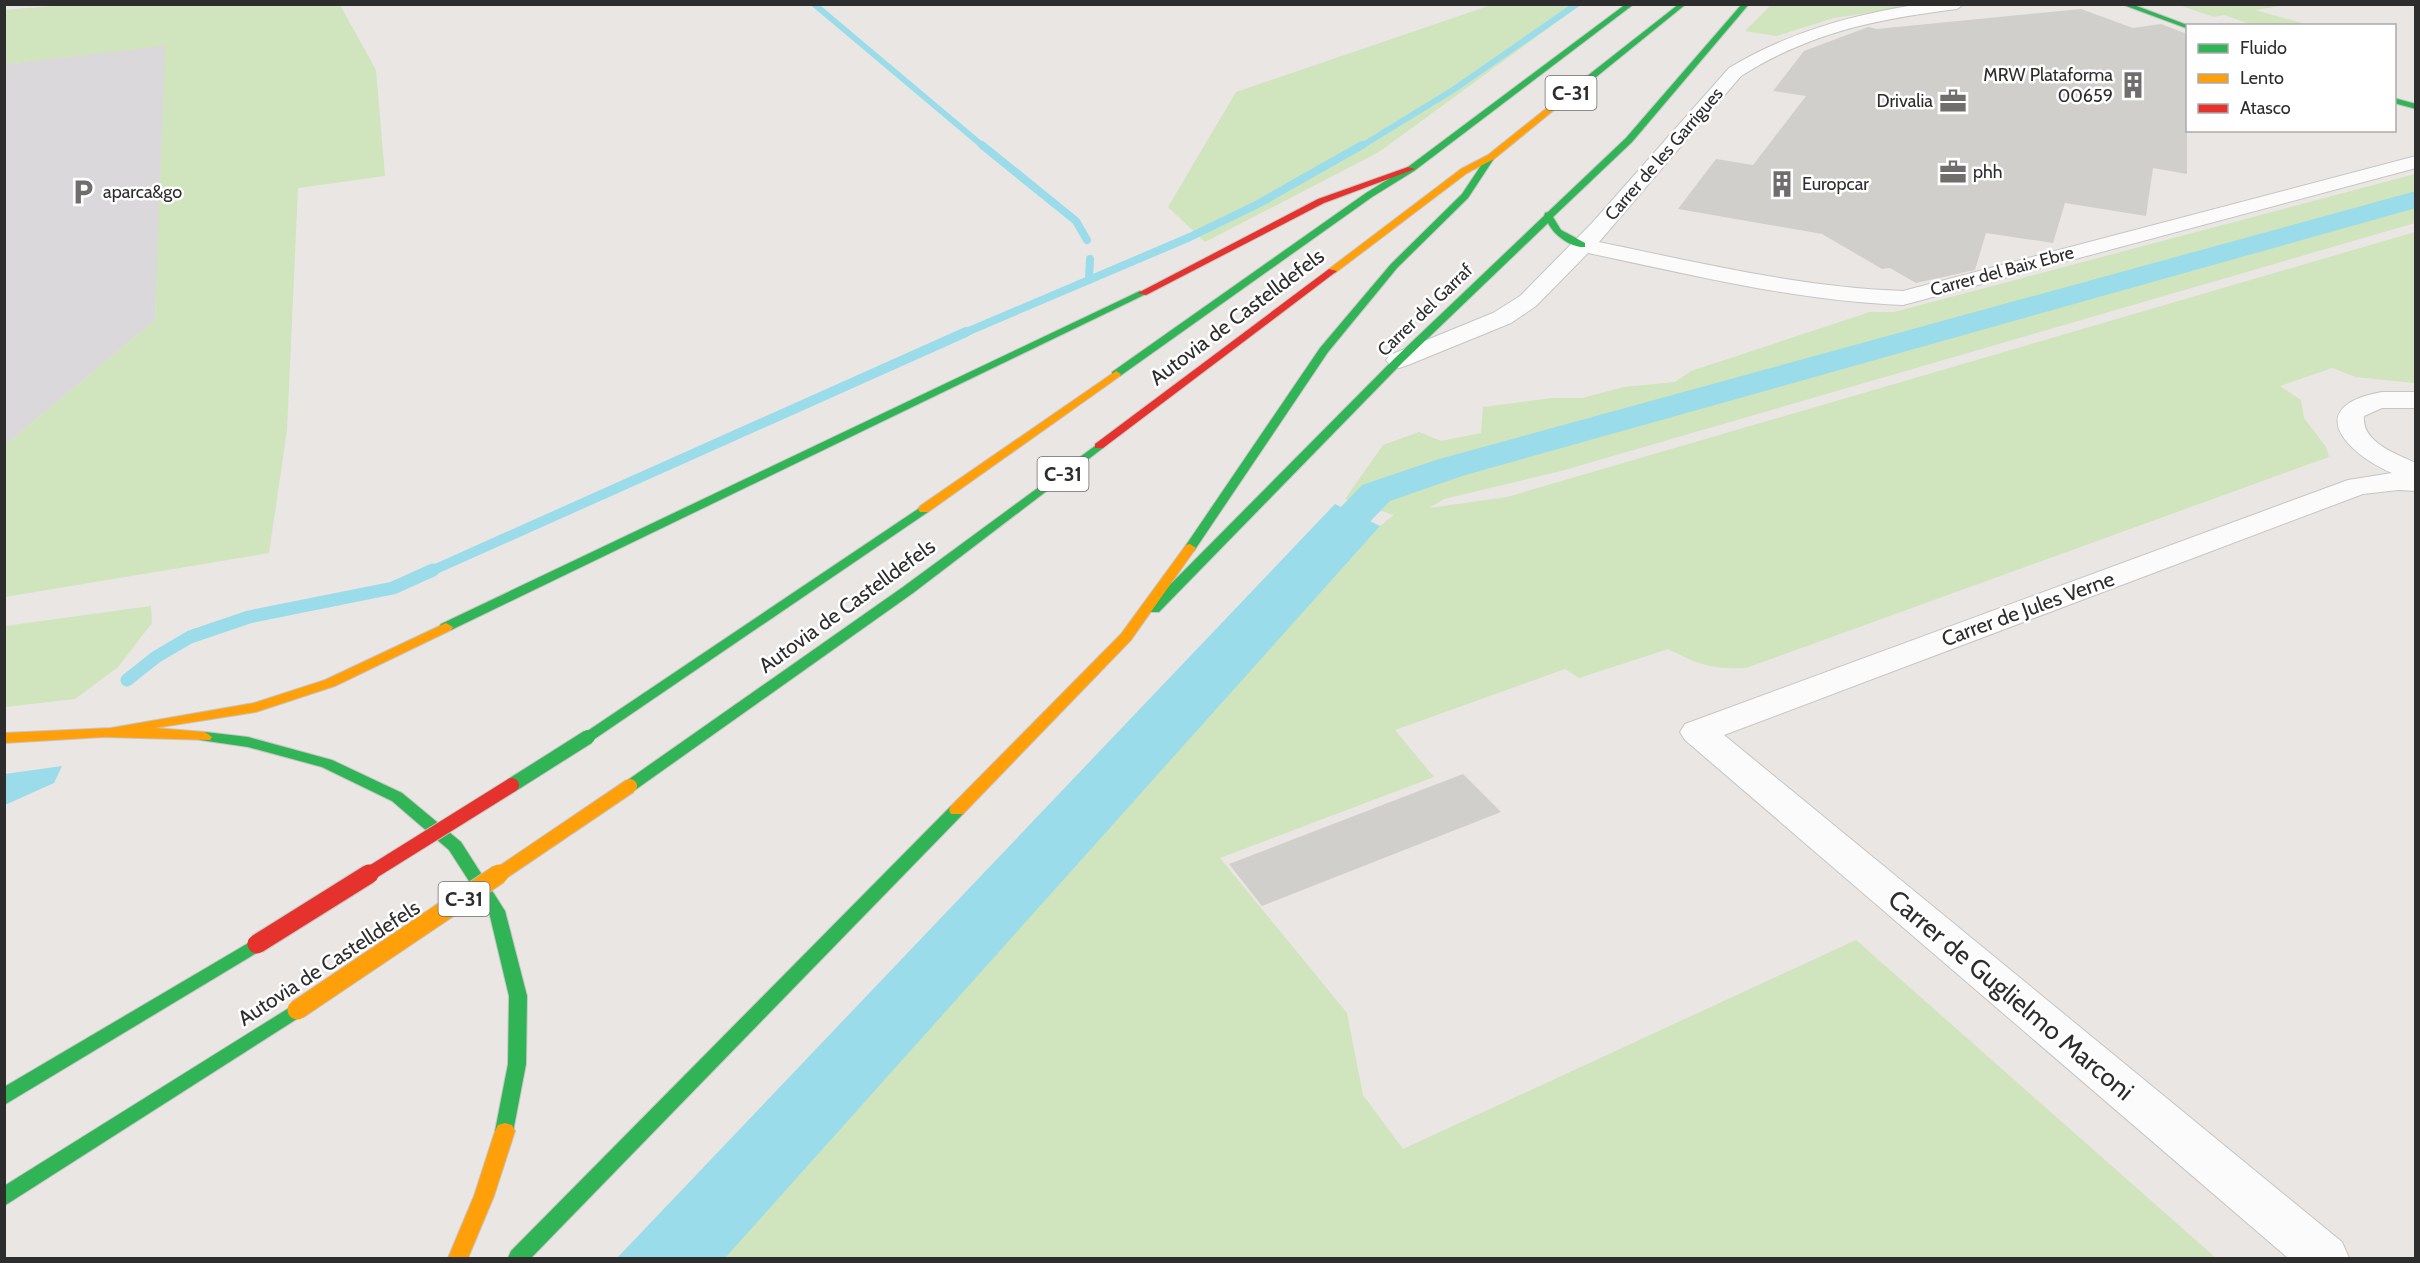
<svg xmlns="http://www.w3.org/2000/svg" width="2420" height="1263" viewBox="0 0 2420 1263" font-family="Cabin,sans-serif">
  <style>
    .industrial { fill: #dad8da }
    .green { fill: #d0e4bd }
    .water { fill: #9adce9 }
    .lines { fill: none; stroke-linecap: round; stroke-linejoin: round }
    .stream-far3 { stroke: #9adce9; stroke-width: 6 }
    .stream-far2 { stroke: #9adce9; stroke-width: 8 }
    .stream-far1 { stroke: #9adce9; stroke-width: 10 }
    .stream { stroke: #9adce9; stroke-width: 13 }
    .canal { fill: #9adce9; fill-rule: evenodd }
    .building { fill: #d1cfcc }
    .street-casing { stroke: #c6c5c5; stroke-width: 2 }
    .fast-casing { stroke: #c6c5c5; stroke-width: 2 }
    .slow-casing { stroke: #c6c5c5; stroke-width: 2 }
    .jam-casing { stroke: #c6c5c5; stroke-width: 2 }
    .street { fill: #fcfbfb; fill-rule: evenodd }
    .fast { fill: #30b455; fill-rule: evenodd }
    .slow { fill: #ff9f0a; fill-rule: evenodd }
    .jam { fill: #e5322d; fill-rule: evenodd }
    .fast-bridge-casing { stroke: #c6c4c3; stroke-width: 16; stroke-linecap: butt }
    .slow-bridge-far1-casing { stroke: #c6c4c3; stroke-width: 16; stroke-linecap: butt }
    .slow-bridge-casing { stroke: #c6c4c3; stroke-width: 21; stroke-linecap: butt }
    .jam-bridge-far1-casing { stroke: #c6c4c3; stroke-width: 16; stroke-linecap: butt }
    .jam-bridge-casing { stroke: #c6c4c3; stroke-width: 21; stroke-linecap: butt }
    .fast-bridge { stroke: #30b455; stroke-width: 14 }
    .slow-bridge-far1 { stroke: #ff9f0a; stroke-width: 14 }
    .slow-bridge { stroke: #ff9f0a; stroke-width: 19 }
    .jam-bridge-far1 { stroke: #e5322d; stroke-width: 14 }
    .jam-bridge { stroke: #e5322d; stroke-width: 19 }
    .labels { text-anchor: middle; stroke-width: 5; stroke-linejoin: round; paint-order: stroke }
    .far-poi-label { font-size: 18px; fill: #2d2d2d; stroke: #fff; text-anchor: start }
    .far-street-label { font-size: 18px; fill: #2d2d2d; stroke: #fff }
    .shield { fill: #fff; stroke: #6c6c6c; stroke-width: 1.5 }
    .shield-label { font-size: 20px; font-weight: bold; fill: #2d2d2d }
    .street-label { font-size: 21px; fill: #2d2d2d; stroke: #fff }
    .near-street-label { font-size: 26px; fill: #2d2d2d; stroke: #fff }
  </style>
  <rect width="100%" height="100%" fill="#eae6e3"/>
  <path class="industrial" d="M167,45L155,320L5,445L4,64Z"/>
  <g class="green">
    <path d="M75,4L340,5L376,70L385,176L298,188L287,430L269,553L5,597V445L155,320L165,46L5,64V10Z"/>
    <path d="M1494,4L1580,5L1379,152L1205,242L1168,207L1236,92Z"/>
    <path d="M1771,5H1918L1834,18L1776,36L1745,31Z"/>
    <path d="M2179,5H2287L2255,10L2309,25H2253L2224,15L2214,17Z"/>
    <path d="M2415,174V223L1561,471L1444,499L1429,508L1507,497L2415,232V383L2356,377L2332,368L2280,386L2301,400L2304,418L2326,447L2329,457L1746,668C1713,670 1697,664 1668,649L1579,678L1565,669L1395,730L1434,777L1220,858L1347,1013L1363,1095L1403,1149L1856,940L2216,1258H722L1380,526L1394,515L1345,499L1383,445L1419,432L1441,441L1481,433L1483,407L1552,398H1582L1624,387L1675,382L1691,371L1870,312H1894Z"/>
    <path d="M151,606L152,623L118,667L75,699L5,707V626Z"/>
  </g>
  <g class="water">
    <path d="M1335,504L1380,526L725,1258H617Z"/>
    <path d="M62,766L54,783L5,805V774Z"/>
  </g>
  <g class="lines">
    <g class="stream-far3">
      <path d="M814,4L984,147"/>
      <path d="M1360,147L1453,90L1577,4"/>
    </g>
    <g class="stream-far2">
      <path d="M982,145L1076,221L1087,240"/>
      <path d="M1089,280L1090,259"/>
      <path d="M962,334L1190,237L1258,204L1362,145"/>
    </g>
    <path class="stream-far1" d="M429,572L966,332"/>
    <path class="stream" d="M127,680L156,657L190,637L249,617L393,588L433,570"/>
    <path class="canal" d="M2416,191V208L1462,476L1390,501L1327,566L1313,569L1299,566L1293,557L1362,485L1436,460Z"/>
  </g>
  <g class="building">
    <path d="M2081,9L2133,28L2161,24L2187,34V174L2153,168L2146,216L2065,203L2053,243L1986,233L1975,270L1916,283L1890,268L1882,269L1822,234L1678,209L1716,159L1753,165L1806,96L1773,91L1804,51L1868,27L1877,29Z"/>
    <path d="M1463,774L1501,812L1262,906L1229,864Z"/>
  </g>
  <g class="lines">
    <defs>
      <g id="street">
        <path d="M1920,4H1964L1957,9C1877,19 1811,32 1741,76L1599,242C1700,263 1799,287 1903,291L2416,156V168L1903,305C1796,301 1693,275 1588,253L1536,306L1511,323L1408,365L1399,368L1390,365L1386,360L1390,355L1493,313L1520,296L1592,223L1729,68C1789,32 1851,15 1920,4Z"/>
        <path d="M2382,392H2416V408H2382L2364,416C2361,442 2396,454 2416,463V491L2398,490L2363,494L1724,735L2342,1242L2349,1258H2288L1685,740L1680,732L1685,724L2348,480L2392,473C2344,452 2303,406 2382,392Z"/>
      </g>
      <g id="fast">
        <path d="M1626,4H1634L1414,171L1372,197L1120,376H1112V372L1366,193L1408,167Z"/>
        <path d="M1679,4H1686L1564,103H1558V99Z"/>
        <path d="M1742,4H1749L1632,142L1553,217L1561,230L1585,243V247C1571,248 1554,235 1548,223L1403,362L1159,612H1149L1147,609L1149,606L1395,358L1544,216L1545,213L1548,212L1626,138Z"/>
        <path d="M2121,4H2131L2190,26L2186,28Z"/>
        <path d="M2394,98L2416,104V109L2394,103Z"/>
        <path d="M1488,155L1495,157L1468,198L1397,268L1328,352L1194,551H1186L1184,548L1320,348L1391,264L1462,194Z"/>
        <path d="M1140,291L1148,293L451,630H441L439,627L441,624Z"/>
        <path d="M1099,443L1105,446L1103,448L913,593L635,790H625L622,786L625,782L903,587Z"/>
        <path d="M924,505L930,509L928,512L593,740H583L581,737L583,734Z"/>
        <path d="M205,732L248,737L332,760L402,793L461,842L505,911L527,996L526,1064L512,1137L505,1139L498,1137L495,1131L508,1064L509,996L489,912L449,850L392,801L322,767L248,747L200,740L198,737Z"/>
        <path d="M957,805L963,806L965,810L963,814L531,1258H508L511,1251L951,806Z"/>
        <path d="M257,938L263,939L266,944L263,949L4,1105V1087Z"/>
        <path d="M297,1003L303,1005L306,1010L303,1015L4,1206V1186Z"/>
      </g>
      <g id="slow">
        <path d="M1558,99L1565,101L1494,159L1467,173L1335,273H1329V269L1461,169L1488,155Z"/>
        <path d="M1116,371L1121,374L1120,376L928,512H920L918,509L920,506Z"/>
        <path d="M1190,544L1196,548L1131,640L963,814H951L949,810L951,806L1121,634L1186,545Z"/>
        <path d="M446,623L453,627L451,630L335,686L256,712L155,728L205,732L212,737L210,740L104,737L4,743V733L111,728L254,703L325,680Z"/>
        <path d="M505,1123L512,1125L515,1131L494,1196L468,1258H448L474,1196L495,1131L498,1125Z"/>
      </g>
      <g id="jam">
        <path d="M1408,167L1415,169L1324,203L1146,295L1138,293L1318,199Z"/>
        <path d="M1329,269L1337,271L1103,448H1095V444Z"/>
      </g>
    </defs>
    <use href="#street" class="street-casing"/>
    <use href="#fast" class="fast-casing"/>
    <use href="#slow" class="slow-casing"/>
    <use href="#jam" class="jam-casing"/>
    <use href="#street" class="street"/>
    <use href="#fast" class="fast"/>
    <use href="#slow" class="slow"/>
    <use href="#jam" class="jam"/>
    <defs>
      <path id="fast-bridge" d="M512,785L588,737"/>
      <path id="slow-bridge-far1" d="M497,876L630,786"/>
      <path id="slow-bridge" d="M297,1010L499,874"/>
      <path id="jam-bridge-far1" d="M366,876L512,785"/>
      <path id="jam-bridge" d="M257,944L369,874"/>
    </defs>
    <use href="#fast-bridge" class="fast-bridge-casing"/>
    <use href="#slow-bridge-far1" class="slow-bridge-far1-casing"/>
    <use href="#slow-bridge" class="slow-bridge-casing"/>
    <use href="#jam-bridge-far1" class="jam-bridge-far1-casing"/>
    <use href="#jam-bridge" class="jam-bridge-casing"/>
    <use href="#fast-bridge" class="fast-bridge"/>
    <use href="#slow-bridge-far1" class="slow-bridge-far1"/>
    <use href="#slow-bridge" class="slow-bridge"/>
    <use href="#jam-bridge-far1" class="jam-bridge-far1"/>
    <use href="#jam-bridge" class="jam-bridge"/>
  </g>
  <defs>
    <symbol id="building-bare" viewBox="-9 -9 18 18"><path d="M-4-6H4V6H1V3H-1V6H-4ZM-2.5-4.3h1.7v1.8h-1.7ZM.8-4.3h1.7v1.8H.8ZM-2.5-1h1.7V.8h-1.7ZM.8-1h1.7V.8H.8Z" fill="#6f6e6d" stroke="#fff" stroke-width="2.5" paint-order="stroke"/></symbol>
    <symbol id="office-bare" viewBox="-9 -9 18 18"><path d="M-6-3h4V-5.5h4V-3h4V5H-6ZM-1-4.5V-3h2v-1.5ZM-6 0V1H6V0Z" fill="#6f6e6d" stroke="#fff" stroke-width="2.5" paint-order="stroke"/></symbol>
    <symbol id="parking-bare" viewBox="-9 -9 18 18"><path d="M-3.5-5.5H1a3.5 3.5 0 0 1 0 7H-1V5.5H-3.5ZM-1-3.4V-.6H.8a1.4 1.4 0 0 0 0-2.8Z" fill="#6f6e6d" stroke="#fff" stroke-width="2.5" paint-order="stroke"/></symbol>
  </defs>
  <g fill-rule="evenodd">
    <use href="#building-bare" x="2114" y="66" width="38" height="38"/>
    <use href="#office-bare" x="1934" y="82" width="38" height="38"/>
    <use href="#office-bare" x="1934" y="153" width="38" height="38"/>
    <use href="#building-bare" x="1763" y="165" width="38" height="38"/>
    <use href="#parking-bare" x="64" y="173" width="38" height="38"/>
  </g>
  <g class="labels">
    <g class="far-poi-label">
      <text x="2113" y="81" text-anchor="end">MRW Plataforma<tspan x="2113" dy="21">00659</tspan></text>
      <text x="1933" y="107" text-anchor="end">Drivalia</text>
      <text x="1973" y="178">phh</text>
      <text x="1802" y="190">Europcar</text>
      <text x="103" y="198">aparca&amp;go</text>
    </g>
    <g class="far-street-label">
      <text transform="translate(1664 154) rotate(-49)" y="6">Carrer de les Garrigues</text>
      <text transform="translate(2002 271) rotate(-15)" y="6">Carrer del Baix Ebre</text>
      <text transform="translate(1425 310) rotate(-44)" y="6">Carrer del Garraf</text>
    </g>
    <g class="shield">
      <rect x="1545.5" y="76" width="51" height="34" rx="4.5"/>
      <rect x="1037.5" y="457" width="51" height="34" rx="4.5"/>
      <rect x="438.5" y="882" width="51" height="34" rx="4.5"/>
    </g>
    <g class="shield-label">
      <text x="1571" y="100">C-31</text>
      <text x="1063" y="481">C-31</text>
      <text x="464" y="906">C-31</text>
    </g>
    <g class="street-label">
      <text transform="translate(1237 317) rotate(-37)" y="7">Autovia de Castelldefels</text>
      <text transform="translate(847 606) rotate(-36)" y="7">Autovia de Castelldefels</text>
      <text transform="translate(2028 609) rotate(-20)" y="7">Carrer de Jules Verne</text>
      <text transform="translate(329 963) rotate(-33)" y="7">Autovia de Castelldefels</text>
    </g>
    <g class="near-street-label">
      <text transform="translate(2011 995) rotate(40)" y="9">Carrer de Guglielmo Marconi</text>
    </g>
  </g>
  <rect width="2420" height="1263" fill="none" stroke="#2d2d2d" stroke-width="12"/>
  <rect x="2186" y="24" width="210" height="108" fill="#ffffff" stroke="#ababab" stroke-width="1.5"/>
  <rect x="2198" y="44" width="30" height="9" fill="#30b455" stroke="#ababab" stroke-width="1.5"/>
  <text x="2240" y="54" font-size="18" fill="#2d2d2d">Fluido</text>
  <rect x="2198" y="74" width="30" height="9" fill="#ff9f0a" stroke="#ababab" stroke-width="1.5"/>
  <text x="2240" y="84" font-size="18" fill="#2d2d2d">Lento</text>
  <rect x="2198" y="104" width="30" height="9" fill="#e5322d" stroke="#ababab" stroke-width="1.5"/>
  <text x="2240" y="114" font-size="18" fill="#2d2d2d">Atasco</text>
</svg>
